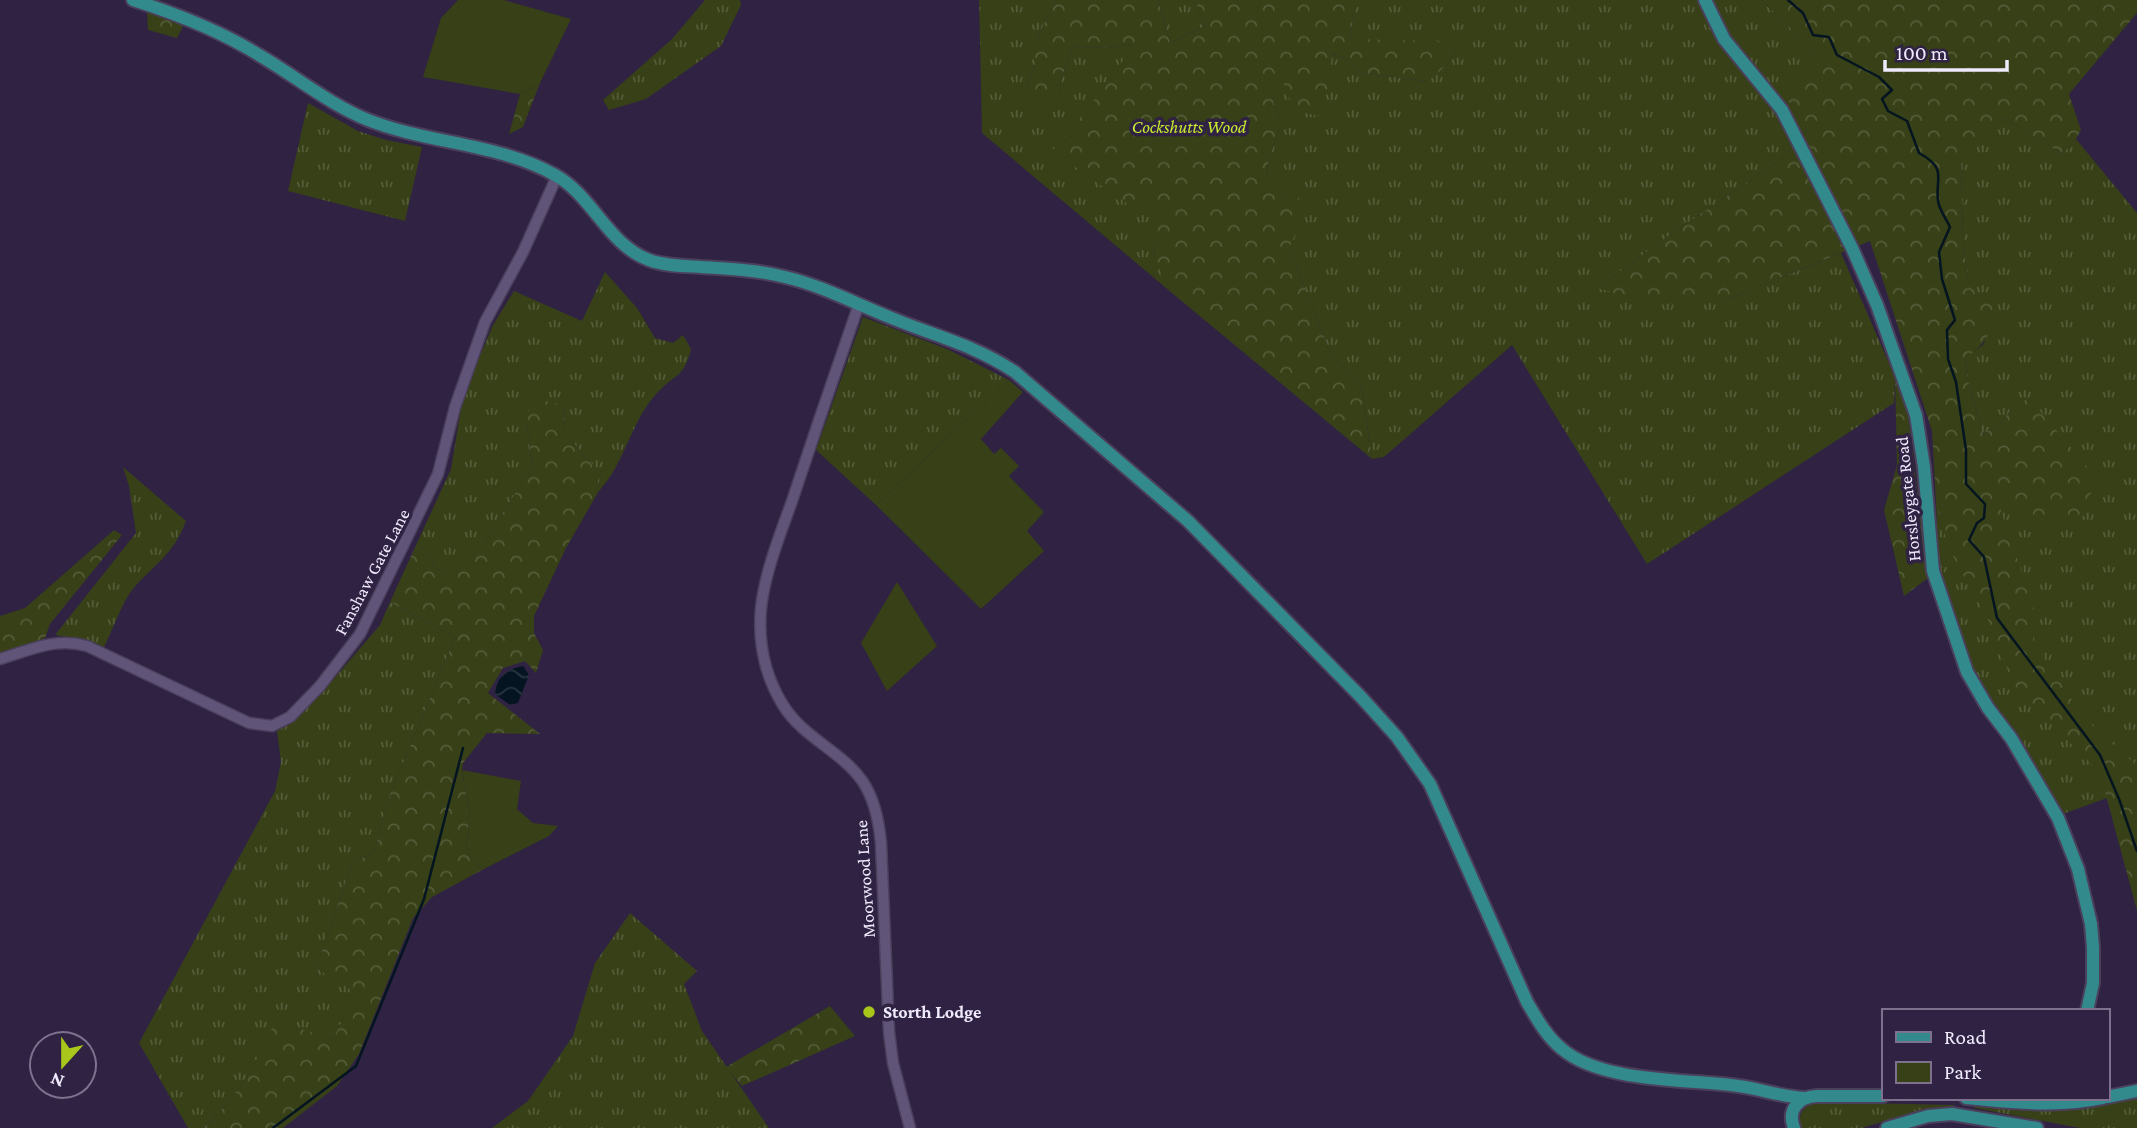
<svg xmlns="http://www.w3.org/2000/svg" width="2137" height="1128" viewBox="0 0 2137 1128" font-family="'Crimson Pro',serif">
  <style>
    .grass { fill: url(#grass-tufts) }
    .forest { fill: url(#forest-crowns) }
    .green { fill: #374016 }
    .water { fill: url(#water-waves) }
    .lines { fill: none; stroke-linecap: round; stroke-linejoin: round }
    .stream { stroke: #041420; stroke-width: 2.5 }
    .minor-casing { stroke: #4b405c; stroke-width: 13 }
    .major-casing { stroke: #4b405c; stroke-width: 16 }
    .minor { stroke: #615479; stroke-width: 10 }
    .major { stroke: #328a8d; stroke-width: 12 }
    .poi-dot { fill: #a9c71b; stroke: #2f2243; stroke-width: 2.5 }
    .labels { text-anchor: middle; stroke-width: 7; stroke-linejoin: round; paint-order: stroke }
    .park-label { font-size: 18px; font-style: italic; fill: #c8ea30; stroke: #2f2243 }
    .street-label { font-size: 18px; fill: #efeafc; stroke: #2f2243 }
    .poi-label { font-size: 18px; font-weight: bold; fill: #efeafc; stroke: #2f2243; text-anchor: start }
  </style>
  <defs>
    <pattern id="grass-tufts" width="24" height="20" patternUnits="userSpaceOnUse" patternTransform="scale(1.75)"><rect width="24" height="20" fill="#374016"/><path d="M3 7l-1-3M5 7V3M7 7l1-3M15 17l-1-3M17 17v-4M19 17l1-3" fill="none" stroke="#545c39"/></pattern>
    <pattern id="forest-crowns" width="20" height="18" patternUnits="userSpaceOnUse" patternTransform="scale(1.75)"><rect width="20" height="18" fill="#374016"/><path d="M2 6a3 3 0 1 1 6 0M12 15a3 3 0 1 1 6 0" fill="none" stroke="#545c39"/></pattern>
    <pattern id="water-waves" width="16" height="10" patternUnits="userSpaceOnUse" patternTransform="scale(1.75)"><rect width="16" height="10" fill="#041420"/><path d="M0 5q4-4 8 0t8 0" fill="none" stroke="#293641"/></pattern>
  </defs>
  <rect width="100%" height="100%" fill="#2f2243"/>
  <g class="grass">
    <path d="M705,0H740L741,5L721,46L646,99L609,110L603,100L672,39Z"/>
    <path d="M979,0H1056L1035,42V65L1026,87L1059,94L1062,76L1073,46L1090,48L1134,45L1109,82L1167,210C1147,251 1152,254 1172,293L982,133Z"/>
    <path d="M1158,0H1195L1205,26L1170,43Z"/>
    <path d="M1382,0H1762L1821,58L1806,131L1783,158L1674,232L1598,288L1718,303L1841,253L1895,377L1894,403L1647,564L1512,345L1384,457L1372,459L1361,382L1331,355L1289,248L1295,192L1287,196L1266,173L1270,155L1281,127L1273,101L1282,79L1329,85L1331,54L1349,59L1361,73L1427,81L1448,64L1456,50L1350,39L1355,3Z"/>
    <path d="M308,103L358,131L386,140L422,147L405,221L288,191Z"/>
    <path d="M2005,118L2062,154L2076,139L2137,213V910L2107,798L2063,814L2018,737L1991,703L1973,668L1939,568L1936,503L1941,470L1991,459L2014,407L2000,423L1983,435L1967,377L1965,358L1984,344L1993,304L1969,287L1963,243L1961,155Z"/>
    <path d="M605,272L637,308L655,338L673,343L683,335L691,349C684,378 676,373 659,391C637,413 629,445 613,472C609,479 602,487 597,494L601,472L582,454L564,429L563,405L526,420L532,466L483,545L449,579L435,566L425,548L412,554L451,469L463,396L493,325L514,291L582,321Z"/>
    <path d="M863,317L947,349L1009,380L876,505L816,450Z"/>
    <path d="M123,467L186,521C172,557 155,563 133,589C123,600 112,632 104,647L74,638L55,635L136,533L129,486Z"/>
    <path d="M390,602L455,637L387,802L375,850L351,866L316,968L357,992L333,1039L275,1022C258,1062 236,1099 203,1128H188L139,1043L275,791L281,762L277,731L292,723L332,681L380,625Z"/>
    <path d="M630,913L697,971L684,984L702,1031L769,1128H492L528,1101L573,1036L595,963Z"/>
    <path d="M2137,1098V1128H2080L1974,1108V1106C2032,1112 2080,1111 2137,1098Z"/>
    <path d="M1815,1102L1954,1105V1106L1924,1109L1862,1128H1800C1798,1115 1802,1107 1815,1102Z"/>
  </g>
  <g class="forest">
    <path d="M1056,0H1158L1170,43L1205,26L1195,0H1382L1355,4L1350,39L1444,41L1456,50L1448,64L1428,81L1361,73L1349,59L1332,54L1329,85L1319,116L1295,111L1282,80L1273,101L1281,127L1270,155L1266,173L1287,196L1295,191L1306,211L1289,248L1331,355L1361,382L1372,459L1172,293L1155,261L1154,237L1167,210L1129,205L1052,151L1109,82L1133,45L1090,48L1073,46L1062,76L1059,94L1047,103L1033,100L1026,87L1035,65V42Z"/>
    <path d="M1762,0H2137V13L2069,94L2081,130L2076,139L2062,154L2005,118L1961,156L1963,243L1969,286L1993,304C1997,331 1986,342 1965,359L1967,377L1983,435L2000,423L2014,407L2029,398L2096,477L2084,515L2072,526C2043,525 2026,513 2006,492L1999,493L1997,499L2035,612L2034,644L2085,719L2137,766V910L2100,773L2013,684L1988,620L1949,549L1936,503L1932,431L1870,241L1718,303L1649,304L1598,288L1674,232L1783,158L1806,131L1785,95L1821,58Z"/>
    <path d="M147,11L184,24L177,38L148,30Z"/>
    <path d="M540,83L523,127L509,134L520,94Z"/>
    <path d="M1895,377L1908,414L1928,578L1904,596L1884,510L1897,465Z"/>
    <path d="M547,401L563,405L564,429L582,454L601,472L597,494L566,548L534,616V633L543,650L536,673L525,661L503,668L488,693L540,734L487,733L463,763L462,771L470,813L466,851L482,870L432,897L413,918L359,1054L337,1086L283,1128H203C236,1099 258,1062 275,1021L333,1039L356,993L316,968L351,866L375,850L387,802L455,637L390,602L412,554L425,548L435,566L449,579L483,545L532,466L526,420L530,405Z"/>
    <path d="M114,530L122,535L50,624L45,638L0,656V616L25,608Z"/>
    <path d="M830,1006L855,1036L742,1086L726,1067Z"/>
  </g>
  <g class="green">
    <path d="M458,0H504L571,19L540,83L520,94L423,77L441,18Z"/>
    <path d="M1009,380L1023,392L981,439L994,454L1001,448L1019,466L1009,476L1044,512L1027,531L1044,551L981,609L876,505Z"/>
    <path d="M897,582L937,646L887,691L861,643Z"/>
    <path d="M462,770L521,781L517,809L533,823L558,826L549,836L482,870L466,851L470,813Z"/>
  </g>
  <path class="water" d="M523,666L529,675L518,703L510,705L495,694C497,676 506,670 523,666Z"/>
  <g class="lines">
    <g class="stream">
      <path d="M1788,0L1803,13L1813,35L1829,37L1837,55L1879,77L1892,90L1882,99L1888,111L1907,121L1919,153C1948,169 1935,177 1938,201C1939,209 1946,219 1950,227L1939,252L1942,279L1955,320L1947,330L1948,359L1956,382L1966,450V484L1985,504L1984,518L1977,523L1969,540L1984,557L1997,618L2100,755L2119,799L2137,851"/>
      <path d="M273,1128L356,1066L424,899L463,748"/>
    </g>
    <defs>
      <g id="minor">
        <path d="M859,304C836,370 814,435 792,501C780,535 765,572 761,608C758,642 765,676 783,705C803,738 842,751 863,782C875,800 879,822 881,843L889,1032L893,1063L910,1128"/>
        <path d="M0,659C30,650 56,637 87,646L249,723L272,726L290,717L320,686L360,634L438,474L455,407L485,322L523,252L557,176"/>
      </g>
      <g id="major">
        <path d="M133,0C177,14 219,30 259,55C295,76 329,104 368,120C429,144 498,143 555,175C593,196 608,245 649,260C665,266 684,266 701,267C729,269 758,270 785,277C823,286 858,305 894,319C938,337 974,345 1015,372L1188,521L1361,697L1397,737L1430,784L1527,1002C1537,1019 1546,1036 1562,1049C1602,1083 1688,1079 1738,1086C1762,1089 1781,1097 1806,1098"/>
        <path d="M1705,0L1724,39L1782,110L1852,248L1877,305L1916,415L1924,467L1933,571L1967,672L1988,708L2011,738L2058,818L2078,869L2091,924L2093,947V983L2087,1011"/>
        <path d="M2107,1097L2137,1091"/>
        <path d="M1966,1098C2012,1102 2057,1108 2103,1098"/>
        <path d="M1794,1128C1787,1110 1798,1097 1817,1096H1883"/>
        <path d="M1887,1128L1928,1116L1952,1114L2037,1128"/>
      </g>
    </defs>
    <use href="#minor" class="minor-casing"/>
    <use href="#major" class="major-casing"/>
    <use href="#minor" class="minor"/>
    <use href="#major" class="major"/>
  </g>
  <circle class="poi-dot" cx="869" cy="1012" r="7"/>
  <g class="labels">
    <g class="park-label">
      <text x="1189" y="133">Cockshutts Wood</text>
    </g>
    <g class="street-label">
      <text transform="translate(1908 499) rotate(-96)" y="6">Horsleygate Road</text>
      <text transform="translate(372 572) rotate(-62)" y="6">Fanshaw Gate Lane</text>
      <text transform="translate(865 879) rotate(-94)" y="6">Moorwood Lane</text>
    </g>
    <g class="poi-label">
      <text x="883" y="1018">Storth Lodge</text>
    </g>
  </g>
  <rect x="1882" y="1009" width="228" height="91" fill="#2f2243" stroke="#7c728d" stroke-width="2"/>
  <rect x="1896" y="1032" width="35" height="10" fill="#328a8d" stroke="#7c728d" stroke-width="2"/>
  <text x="1944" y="1044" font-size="21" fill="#efeafc">Road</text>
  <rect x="1896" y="1062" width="35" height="21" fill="#374016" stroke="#7c728d" stroke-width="2"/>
  <text x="1944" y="1079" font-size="21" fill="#efeafc">Park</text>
  <g transform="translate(63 1065) rotate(201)"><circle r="33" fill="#2f2243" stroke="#7c728d" stroke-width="2"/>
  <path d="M0-5L12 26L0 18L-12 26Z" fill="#a9c71b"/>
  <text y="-10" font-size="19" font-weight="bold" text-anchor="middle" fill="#efeafc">N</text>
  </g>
  <path d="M1885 60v10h122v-10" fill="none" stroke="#efeafc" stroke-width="3.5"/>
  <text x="1896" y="60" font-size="21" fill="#efeafc" stroke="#2f2243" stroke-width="5" paint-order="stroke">100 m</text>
</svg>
